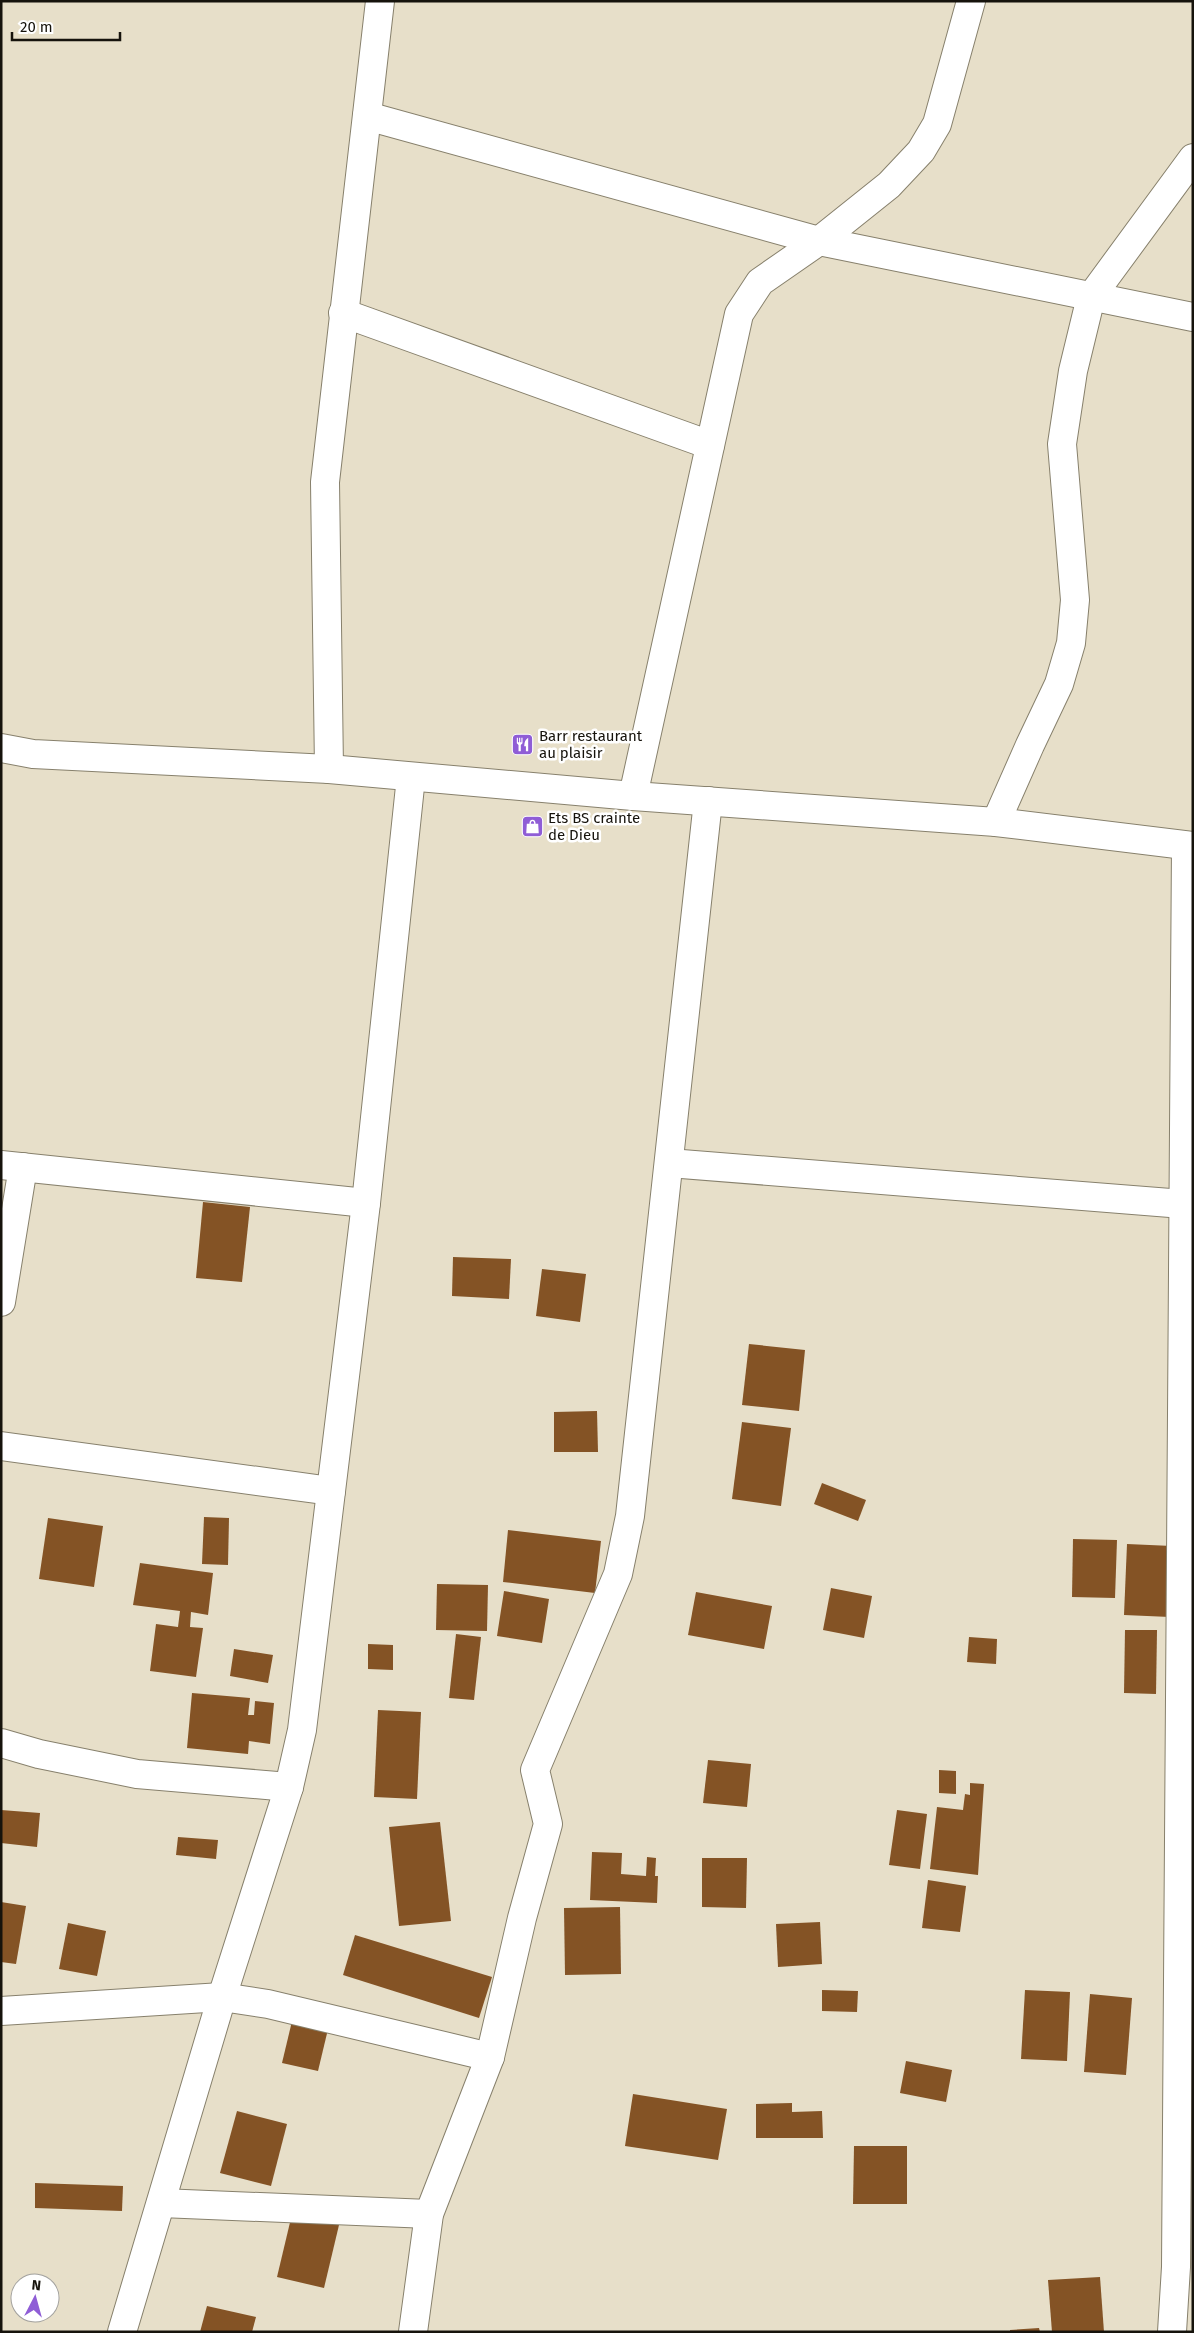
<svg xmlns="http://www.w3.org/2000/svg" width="1194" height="2333" viewBox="0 0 1194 2333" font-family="'Fira Sans',sans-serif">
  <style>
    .building { fill: #845325 }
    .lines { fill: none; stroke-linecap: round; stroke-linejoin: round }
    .minor-casing { stroke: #87806c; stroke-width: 30 }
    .minor { stroke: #fff; stroke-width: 28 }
    .labels { text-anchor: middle; stroke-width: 5; stroke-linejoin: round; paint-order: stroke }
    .poi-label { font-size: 15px; fill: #16130c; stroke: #fff; text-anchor: start }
  </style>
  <rect width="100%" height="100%" fill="#e7dfc9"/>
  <g class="building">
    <path d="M203,1202L250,1207L242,1282L196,1278Z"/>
    <path d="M453,1257L511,1259L509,1299L452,1296Z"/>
    <path d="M542,1269L586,1274L580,1322L536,1316Z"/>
    <path d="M749,1344L805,1350L799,1411L742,1405Z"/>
    <path d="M597,1411L598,1452H554V1412Z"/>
    <path d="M742,1422L791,1428L781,1506L732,1499Z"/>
    <path d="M822,1483L866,1500L858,1521L814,1504Z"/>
    <path d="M204,1517L229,1518L228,1565L202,1564Z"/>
    <path d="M48,1518L103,1526L94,1587L39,1579Z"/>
    <path d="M508,1530L601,1541L595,1593L503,1582Z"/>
    <path d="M1073,1539L1117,1540L1115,1598L1072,1597Z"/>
    <path d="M1127,1544L1172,1546L1170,1617L1124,1615Z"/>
    <path d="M140,1563L213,1573L208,1615L191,1612L190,1627L203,1628L196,1677L150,1671L156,1624L178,1627L180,1611L133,1605Z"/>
    <path d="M437,1584L488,1585L487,1631L436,1630Z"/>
    <path d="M831,1588L872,1596L864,1638L823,1630Z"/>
    <path d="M504,1591L549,1599L542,1643L497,1636Z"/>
    <path d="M696,1592L772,1606L764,1649L688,1635Z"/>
    <path d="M1125,1630H1157L1156,1694L1124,1693Z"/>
    <path d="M456,1634L481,1637L474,1700L449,1698Z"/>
    <path d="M969,1637L997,1639L996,1664L967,1662Z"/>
    <path d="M368,1644L393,1645V1670L368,1669Z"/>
    <path d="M234,1649L273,1655L268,1683L230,1676Z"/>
    <path d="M192,1693L250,1698L248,1715H254L255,1701L274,1703L270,1744L249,1741L248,1754L187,1748Z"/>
    <path d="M378,1710L421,1712L417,1799L374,1797Z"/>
    <path d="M708,1760L751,1764L747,1807L703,1803Z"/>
    <path d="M939,1770L956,1771V1794L939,1793Z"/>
    <path d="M970,1783L984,1784L978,1875L930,1869L937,1807L963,1810L965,1794L970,1795Z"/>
    <path d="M1,1810L40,1813L37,1847L1,1843Z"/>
    <path d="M897,1810L927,1814L920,1869L889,1865Z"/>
    <path d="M440,1822L451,1921L399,1926L389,1827Z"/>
    <path d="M178,1837L218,1840L216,1859L176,1855Z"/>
    <path d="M592,1852L622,1853L621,1874L646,1876L647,1857L656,1858L655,1876H658L657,1903L590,1900Z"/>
    <path d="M702,1858H747L746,1908L702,1907Z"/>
    <path d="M928,1880L966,1886L960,1932L922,1928Z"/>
    <path d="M1,1902L26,1906L16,1964L1,1962Z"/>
    <path d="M620,1907L621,1974L565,1975L564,1908Z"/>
    <path d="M820,1922L822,1964L778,1967L776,1924Z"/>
    <path d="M68,1923L106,1931L97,1976L59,1969Z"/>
    <path d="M355,1935L492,1977L479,2018L343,1975Z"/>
    <path d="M822,1990L858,1991L857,2012L822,2011Z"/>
    <path d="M1025,1990L1070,1992L1067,2061L1021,2059Z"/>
    <path d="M1090,1994L1132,1998L1126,2075L1084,2072Z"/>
    <path d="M293,2017L329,2025L318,2071L282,2063Z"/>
    <path d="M906,2061L952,2070L946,2102L900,2093Z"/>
    <path d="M633,2094L727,2109L718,2160L625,2146Z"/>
    <path d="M792,2103V2112L822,2111L823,2138H756V2104Z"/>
    <path d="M237,2111L287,2124L271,2186L220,2173Z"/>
    <path d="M854,2146H907V2204H853Z"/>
    <path d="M35,2183L123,2186L122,2211L35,2208Z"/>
    <path d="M292,2214L339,2225L324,2288L277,2277Z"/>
    <path d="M1100,2277L1104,2332H1052L1048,2280Z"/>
    <path d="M207,2306L256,2317L252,2332H200Z"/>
    <path d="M1039,2328L1040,2332H1010V2330Z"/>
  </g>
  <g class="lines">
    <defs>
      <g id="minor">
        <path d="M367,116L819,241L1193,317"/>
        <path d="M343,313L710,445"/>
        <path d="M1,748L33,754L329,769L633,796L996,822L1193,846"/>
        <path d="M329,769L325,482L380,1"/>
        <path d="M633,796L739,314L760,282L819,241L889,185L921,151L937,124L971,1"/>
        <path d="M996,822L1030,745L1059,684L1071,643L1075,600L1062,444L1073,371L1091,297L1193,158"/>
        <path d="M669,1163L1183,1204"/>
        <path d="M1,1165L366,1203"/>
        <path d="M1,1302L23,1167"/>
        <path d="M1,1446L331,1491"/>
        <path d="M1,1743L39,1754L137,1774L289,1787"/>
        <path d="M1,2011L222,1997L268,2004L490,2057"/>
        <path d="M161,2203L429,2214"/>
        <path d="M122,2332L222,1997L289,1787L302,1730L366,1203L411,777"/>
        <path d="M413,2332L429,2214L490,2057L522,1918L548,1824L535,1770L618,1574L630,1516L708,801"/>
        <path d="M1172,2332L1176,2267L1186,846"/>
      </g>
    </defs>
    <use href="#minor" class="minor-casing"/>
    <use href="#minor" class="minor"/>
  </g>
  <defs>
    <symbol id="restaurant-square" viewBox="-11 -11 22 22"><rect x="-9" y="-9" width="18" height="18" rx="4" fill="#8f5dd6" stroke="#fff"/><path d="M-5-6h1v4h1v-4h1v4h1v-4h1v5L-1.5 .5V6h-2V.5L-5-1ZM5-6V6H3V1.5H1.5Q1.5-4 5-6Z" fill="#fff"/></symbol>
    <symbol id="shop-square" viewBox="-11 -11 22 22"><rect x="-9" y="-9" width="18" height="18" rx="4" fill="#8f5dd6" stroke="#fff"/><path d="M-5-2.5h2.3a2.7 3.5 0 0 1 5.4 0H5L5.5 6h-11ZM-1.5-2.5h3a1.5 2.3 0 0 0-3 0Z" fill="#fff"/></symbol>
  </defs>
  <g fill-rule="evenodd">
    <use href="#restaurant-square" x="510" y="732" width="25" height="25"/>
    <use href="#shop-square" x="520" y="814" width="25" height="25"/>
  </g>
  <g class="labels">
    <g class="poi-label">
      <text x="539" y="741">Barr restaurant<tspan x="539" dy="17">au plaisir</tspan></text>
      <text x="548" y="823">Ets BS crainte<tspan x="548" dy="17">de Dieu</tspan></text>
    </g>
  </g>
  <rect width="1194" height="2333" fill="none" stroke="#16130c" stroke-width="5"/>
  <g transform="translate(35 2298) rotate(6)"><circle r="24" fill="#ffffff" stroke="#a2a19e"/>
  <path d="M0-4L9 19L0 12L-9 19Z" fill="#8f5dd6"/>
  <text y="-8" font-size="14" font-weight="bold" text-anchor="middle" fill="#16130c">N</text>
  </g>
  <path d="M12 32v8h108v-8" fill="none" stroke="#16130c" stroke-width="2.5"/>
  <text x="20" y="32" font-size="15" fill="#16130c" stroke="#ffffff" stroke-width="4" paint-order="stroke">20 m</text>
</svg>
